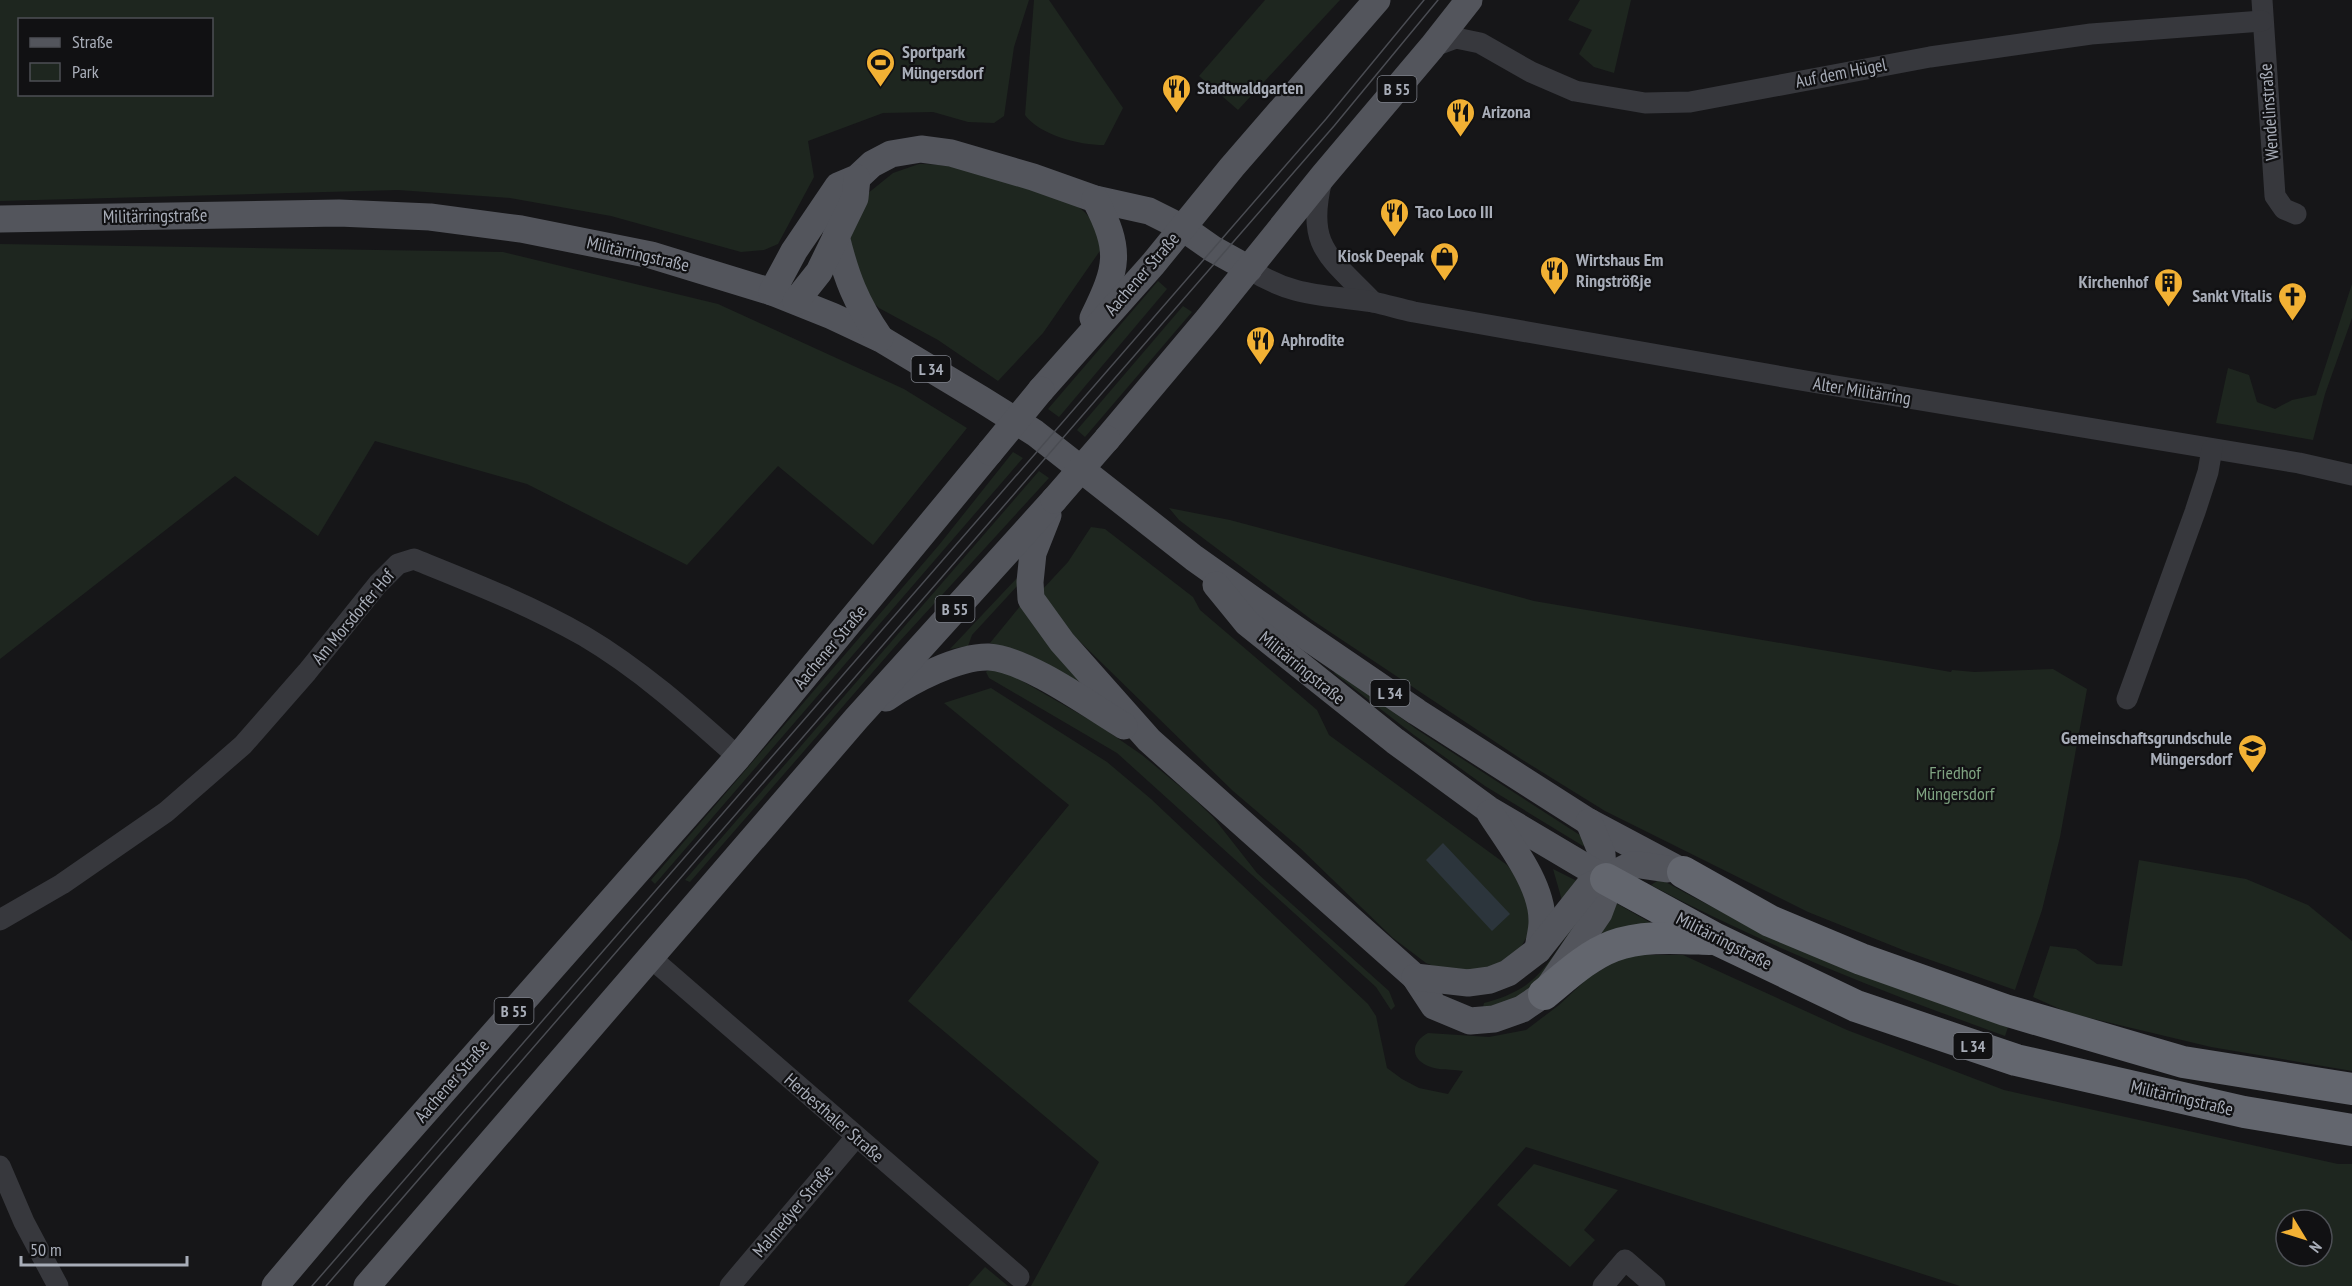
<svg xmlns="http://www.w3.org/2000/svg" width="2352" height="1286" viewBox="0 0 2352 1286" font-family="'PT Sans Narrow',sans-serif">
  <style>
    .green { fill: #1e261f; fill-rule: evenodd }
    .water { fill: #2c353c }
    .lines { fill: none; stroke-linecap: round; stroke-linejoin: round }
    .minor { stroke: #37383d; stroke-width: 21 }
    .major { stroke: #53555c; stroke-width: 27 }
    .highway { stroke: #63666e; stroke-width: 32 }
    .tram { stroke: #4a4c52; stroke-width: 1.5 }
    .major-bridge { stroke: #53555c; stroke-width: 27 }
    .labels { text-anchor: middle; stroke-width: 4.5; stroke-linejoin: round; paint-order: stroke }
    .shield { fill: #111113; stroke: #7b7e86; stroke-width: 1.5 }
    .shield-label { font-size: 16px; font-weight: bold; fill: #a8adb8 }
    .poi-label { font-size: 18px; font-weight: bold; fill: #a8adb8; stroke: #111113; text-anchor: start }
    .street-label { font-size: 18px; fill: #a8adb8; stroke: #111113 }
    .park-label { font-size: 18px; fill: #7fa381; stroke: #111113 }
  </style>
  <rect width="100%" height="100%" fill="#161618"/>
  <g class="green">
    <path d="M0,0H1029L1014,47L1004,116L994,123L968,122L933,112L883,113L808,141L814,177L778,244L764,250L741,252L611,216L510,198L398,190L0,201ZM20,20H212V94H20Z"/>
    <path d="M1034,0H1049L1123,108L1104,145C1078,145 1040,135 1025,115Z"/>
    <path d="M1265,0H1340L1238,110L1199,76Z"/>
    <path d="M1580,0H1631L1614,73L1594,67L1579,54L1592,30L1568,20Z"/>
    <path d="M919,164C972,163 1025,189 1075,205C1091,214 1097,229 1104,245L1043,333L998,381L938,340L879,308L867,297L849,250L853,220L867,194L893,173Z"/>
    <path d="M0,244L503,252L718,304L904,389L967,428L873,545L778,466L687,565L527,484L375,441L318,536L235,476L0,659Z"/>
    <path d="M1158,281L1167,289L1059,417L1048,409Z"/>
    <path d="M2352,284V318L2325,394L2313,440L2216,423L2228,368L2249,375L2257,402L2275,409L2292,400L2316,395Z"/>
    <path d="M1183,306L1192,312L1085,437L1077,430Z"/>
    <path d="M1013,452L1023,458L655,884L651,880L939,545Z"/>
    <path d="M1039,471L1049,478L899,642L690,882L685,880Z"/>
    <path d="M1169,508L1230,520L1534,601L1951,672L1952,670L1974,672L2053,669L2087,689L2060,837L2042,910L2015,990L1908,952L1808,912L1605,811L1521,759L1312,620L1179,520Z"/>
    <path d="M1091,527L1105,529L1193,597L1200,610L1317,710L1329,735L1507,865L1521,883L1530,899L1531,929L1515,958L1500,967L1448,972L1426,963L1393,938L1300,848L1233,791L1063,625L1041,591L1068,562Z"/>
    <path d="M1017,578L1018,585L972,635L968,646L950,649Z"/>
    <path d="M1021,605L1082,675L1078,682L1027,654L990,643Z"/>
    <path d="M989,669L1010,674L1097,724L1142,755L1189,794L1213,817L1257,873L1389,991L1395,1006L1391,1010L1376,987L1117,753L989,678L986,672Z"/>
    <path d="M1336,669L1416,729L1586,839L1588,844L1583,846L1485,786L1414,735L1334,673Z"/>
    <path d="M991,688L1107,762L1151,799L1368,1004L1376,1016L1387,1068L1402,1079L1419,1088L1448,1094L1463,1071C1452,1069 1439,1071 1428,1066C1410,1058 1411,1042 1428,1033L1489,1037L1526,1030L1559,1005L1589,977L1627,955H1683L1847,1030L2004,1090L2338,1164H2352V1286H1960L1526,1147L1404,1286H1031L1099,1162L908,1001L1069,805L944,703ZM2286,1220H2322V1256H2286Z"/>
    <path d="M2139,860L2246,879L2308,905L2352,941V1071L2211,1047L2069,1013L2033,997L2050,946L2076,949L2097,964L2122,966Z"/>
    <path d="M1553,869L1577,881L1563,904Z"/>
    <path d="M1660,879C1772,942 1887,986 2008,1027L2005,1036C1883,992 1765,946 1651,885Z"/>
    <path d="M1594,892L1598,895L1538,983L1520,997L1493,1007H1483L1484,1003C1499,999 1513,994 1526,985C1550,969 1577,918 1594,892Z"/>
    <path d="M1614,902L1658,927L1582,952Z"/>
    <path d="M1534,1164L1618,1190L1584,1230L1595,1240L1570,1267L1497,1205Z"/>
    <path d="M985,1267L1008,1286H968Z"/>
  </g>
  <path class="water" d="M1443,843L1510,914L1492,931L1426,860Z"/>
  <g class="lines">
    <g class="minor">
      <path d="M2262,0L2275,196L2284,209L2296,214"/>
      <path d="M1432,47L1456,38L1480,43L1531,72L1575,91L1645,103L1690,102L1930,57L2091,34L2262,21"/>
      <path d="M1322,180C1305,247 1330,257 1373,302"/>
      <path d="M1249,269C1295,298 1323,294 1373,302C1387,305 1400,309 1414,312L1806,381L2299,463L2352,475"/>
      <path d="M2127,699L2195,512L2208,472L2212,449"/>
      <path d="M0,920L62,884L166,812L243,745L307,672L378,584L398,564L414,559C471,582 530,605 584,636C640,669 690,714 738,757"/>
      <path d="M651,958L1019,1277"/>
      <path d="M0,1166L24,1222L58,1286"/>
      <path d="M730,1286L856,1137"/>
      <path d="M1603,1286L1625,1260L1655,1286"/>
    </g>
    <g class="major">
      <path d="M0,219L339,213L430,217L521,229L651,255L772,292L832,316L881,339L981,399L1035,433L1194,558L1256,602L1417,712L1589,822L1683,872"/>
      <path d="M836,236C846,277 856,303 880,338"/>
      <path d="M772,292L794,251L838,186L857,178L872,164L891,154L921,149L951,153L1033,177L1095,199L1149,211L1183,228L1213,249L1249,269"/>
      <path d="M796,301L819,272L855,198L857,178"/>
      <path d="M1093,318C1118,267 1122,251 1095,199"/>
      <path d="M1041,390L1153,264L1232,167L1377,0"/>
      <path d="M1107,439L1208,319L1323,176L1432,47L1469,0"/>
      <path d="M1048,515L1033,553L1030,582L1031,599L1062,642L1149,740L1415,977L1434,1006L1470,1021L1494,1019L1522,1009L1544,994L1599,913L1605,897L1602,854L1589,822"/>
      <path d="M1216,585L1247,623L1395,741L1488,809L1606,879"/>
      <path d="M886,698C911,681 958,656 989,657C1026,659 1091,706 1124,726"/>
      <path d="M1490,813C1509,843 1543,885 1542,922C1542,931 1539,940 1538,950"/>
      <path d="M1415,977L1468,983L1490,980L1508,973L1538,950L1588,887L1631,865H1640L1667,869"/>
      <path d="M275,1286L357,1189L738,757L990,452"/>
      <path d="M367,1286L856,719L1054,500"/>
    </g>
    <g class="highway">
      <path d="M1683,872L1770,921L1861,959L2005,1010L2183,1062L2352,1089"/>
      <path d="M1606,879L1716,939L1856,1006L2016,1060L2244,1112L2352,1130"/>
      <path d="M1544,994C1565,977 1587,956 1613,946C1642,935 1679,938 1710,939"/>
    </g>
    <g class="tram">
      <path d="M312,1286L1326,119L1424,0"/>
      <path d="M326,1286L1334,126L1438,0"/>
    </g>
    <g class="major-bridge">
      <path d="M990,452L1041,390"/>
      <path d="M1054,500L1107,439"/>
    </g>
  </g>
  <defs>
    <symbol id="stadium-pin" viewBox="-11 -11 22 30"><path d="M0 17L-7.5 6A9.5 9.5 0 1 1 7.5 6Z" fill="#f2b134" stroke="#111113"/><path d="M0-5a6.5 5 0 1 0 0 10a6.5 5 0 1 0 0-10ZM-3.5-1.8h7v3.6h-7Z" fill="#111"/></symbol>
    <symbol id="restaurant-pin" viewBox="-11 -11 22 30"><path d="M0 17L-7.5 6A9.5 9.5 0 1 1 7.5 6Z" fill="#f2b134" stroke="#111113"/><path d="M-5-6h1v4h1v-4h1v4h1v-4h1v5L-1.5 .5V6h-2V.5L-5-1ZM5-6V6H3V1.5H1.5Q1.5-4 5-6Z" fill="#111"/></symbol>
    <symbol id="shop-pin" viewBox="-11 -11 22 30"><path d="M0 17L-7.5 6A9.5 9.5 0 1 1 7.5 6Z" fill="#f2b134" stroke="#111113"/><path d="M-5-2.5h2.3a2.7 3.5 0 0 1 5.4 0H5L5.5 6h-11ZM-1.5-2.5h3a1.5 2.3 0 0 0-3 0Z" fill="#111"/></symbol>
    <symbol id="building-pin" viewBox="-11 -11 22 30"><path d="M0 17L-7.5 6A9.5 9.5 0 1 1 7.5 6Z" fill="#f2b134" stroke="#111113"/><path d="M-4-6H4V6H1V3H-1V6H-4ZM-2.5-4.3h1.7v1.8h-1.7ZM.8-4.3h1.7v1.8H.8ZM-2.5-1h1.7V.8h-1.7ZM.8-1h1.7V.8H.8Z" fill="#111"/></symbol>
    <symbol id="church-pin" viewBox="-11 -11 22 30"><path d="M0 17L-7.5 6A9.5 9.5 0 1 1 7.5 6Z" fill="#f2b134" stroke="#111113"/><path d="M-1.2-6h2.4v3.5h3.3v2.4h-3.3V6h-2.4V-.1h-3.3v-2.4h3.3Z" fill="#111"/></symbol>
    <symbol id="school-pin" viewBox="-11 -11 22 30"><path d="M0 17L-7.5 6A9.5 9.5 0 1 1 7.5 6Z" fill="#f2b134" stroke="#111113"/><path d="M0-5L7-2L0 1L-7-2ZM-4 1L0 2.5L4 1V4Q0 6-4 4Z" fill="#111"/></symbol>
  </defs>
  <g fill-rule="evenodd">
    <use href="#stadium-pin" x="864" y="46" width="33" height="45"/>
    <use href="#restaurant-pin" x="1160" y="72" width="33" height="45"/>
    <use href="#restaurant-pin" x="1444" y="96" width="33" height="45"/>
    <use href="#restaurant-pin" x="1378" y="196" width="33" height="45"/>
    <use href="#shop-pin" x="1428" y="240" width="33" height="45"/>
    <use href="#restaurant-pin" x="1538" y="254" width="33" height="45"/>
    <use href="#building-pin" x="2152" y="266" width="33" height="45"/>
    <use href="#church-pin" x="2276" y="280" width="33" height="45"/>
    <use href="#restaurant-pin" x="1244" y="324" width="33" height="45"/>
    <use href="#school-pin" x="2236" y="732" width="33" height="45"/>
  </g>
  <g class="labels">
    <g class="shield">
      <rect x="1377.5" y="76" width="39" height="26" rx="4.5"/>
      <rect x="911.5" y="356" width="39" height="26" rx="4.5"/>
      <rect x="935.5" y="596" width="39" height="26" rx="4.5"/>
      <rect x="1370.5" y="680" width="39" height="26" rx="4.5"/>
      <rect x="494.5" y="998" width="39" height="26" rx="4.5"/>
      <rect x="1953.5" y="1033" width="39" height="26" rx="4.5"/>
    </g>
    <g class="shield-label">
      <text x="1397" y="95">B 55</text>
      <text x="931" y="375">L 34</text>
      <text x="955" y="615">B 55</text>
      <text x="1390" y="699">L 34</text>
      <text x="514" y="1017">B 55</text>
      <text x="1973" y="1052">L 34</text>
    </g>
    <g class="poi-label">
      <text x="902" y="58">Sportpark<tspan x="902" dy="21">Müngersdorf</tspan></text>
      <text x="1197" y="94">Stadtwaldgarten</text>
      <text x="1482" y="118">Arizona</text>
      <text x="1415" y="218">Taco Loco III</text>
      <text x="1424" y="262" text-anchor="end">Kiosk Deepak</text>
      <text x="1576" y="266">Wirtshaus Em<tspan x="1576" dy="21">Ringströßje</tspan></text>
      <text x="2148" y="288" text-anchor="end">Kirchenhof</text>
      <text x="2272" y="302" text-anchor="end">Sankt Vitalis</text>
      <text x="1281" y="346">Aphrodite</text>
      <text x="2232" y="744" text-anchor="end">Gemeinschaftsgrundschule<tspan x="2232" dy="21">Müngersdorf</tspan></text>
    </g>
    <g class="street-label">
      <text transform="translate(1841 73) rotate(-11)" y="6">Auf dem Hügel</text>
      <text transform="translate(2269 112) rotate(-94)" y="6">Wendelinstraße</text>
      <text transform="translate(155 216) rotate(-1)" y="6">Militärringstraße</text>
      <text transform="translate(638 254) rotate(13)" y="6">Militärringstraße</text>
      <text transform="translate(1142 274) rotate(-49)" y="6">Aachener Straße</text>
      <text transform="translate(1862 391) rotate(9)" y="6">Alter Militärring</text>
      <text transform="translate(353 617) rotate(-50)" y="6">Am Morsdorfer Hof</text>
      <text transform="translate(830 647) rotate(-50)" y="6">Aachener Straße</text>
      <text transform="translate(1302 668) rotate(39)" y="6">Militärringstraße</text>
      <text transform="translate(1724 941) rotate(27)" y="6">Militärringstraße</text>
      <text transform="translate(452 1081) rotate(-49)" y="6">Aachener Straße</text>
      <text transform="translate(2182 1098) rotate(13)" y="6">Militärringstraße</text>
      <text transform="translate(834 1118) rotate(41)" y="6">Herbesthaler Straße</text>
      <text transform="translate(793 1211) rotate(-50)" y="6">Malmedyer Straße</text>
    </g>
    <g class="park-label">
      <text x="1955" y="779">Friedhof<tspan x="1955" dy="21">Müngersdorf</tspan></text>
    </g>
  </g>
  <rect x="18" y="18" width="195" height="78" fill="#111113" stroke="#4d4f55" stroke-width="1.5"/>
  <rect x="30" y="38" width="30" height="9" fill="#53555c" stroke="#4d4f55" stroke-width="1.5"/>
  <text x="72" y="48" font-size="18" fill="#a8adb8">Straße</text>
  <rect x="30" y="63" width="30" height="18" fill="#1e261f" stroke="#4d4f55" stroke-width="1.5"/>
  <text x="72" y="78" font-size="18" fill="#a8adb8">Park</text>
  <g transform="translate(2304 1238) rotate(128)"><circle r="28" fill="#111113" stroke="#4d4f55" stroke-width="1.5"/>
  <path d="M0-4.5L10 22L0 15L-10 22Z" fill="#f2b134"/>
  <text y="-9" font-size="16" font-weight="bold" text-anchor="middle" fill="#a8adb8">N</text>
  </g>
  <path d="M21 1256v9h166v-9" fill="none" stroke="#a8adb8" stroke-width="3"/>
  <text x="30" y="1256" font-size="18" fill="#a8adb8" stroke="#111113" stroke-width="4.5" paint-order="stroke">50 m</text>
</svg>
